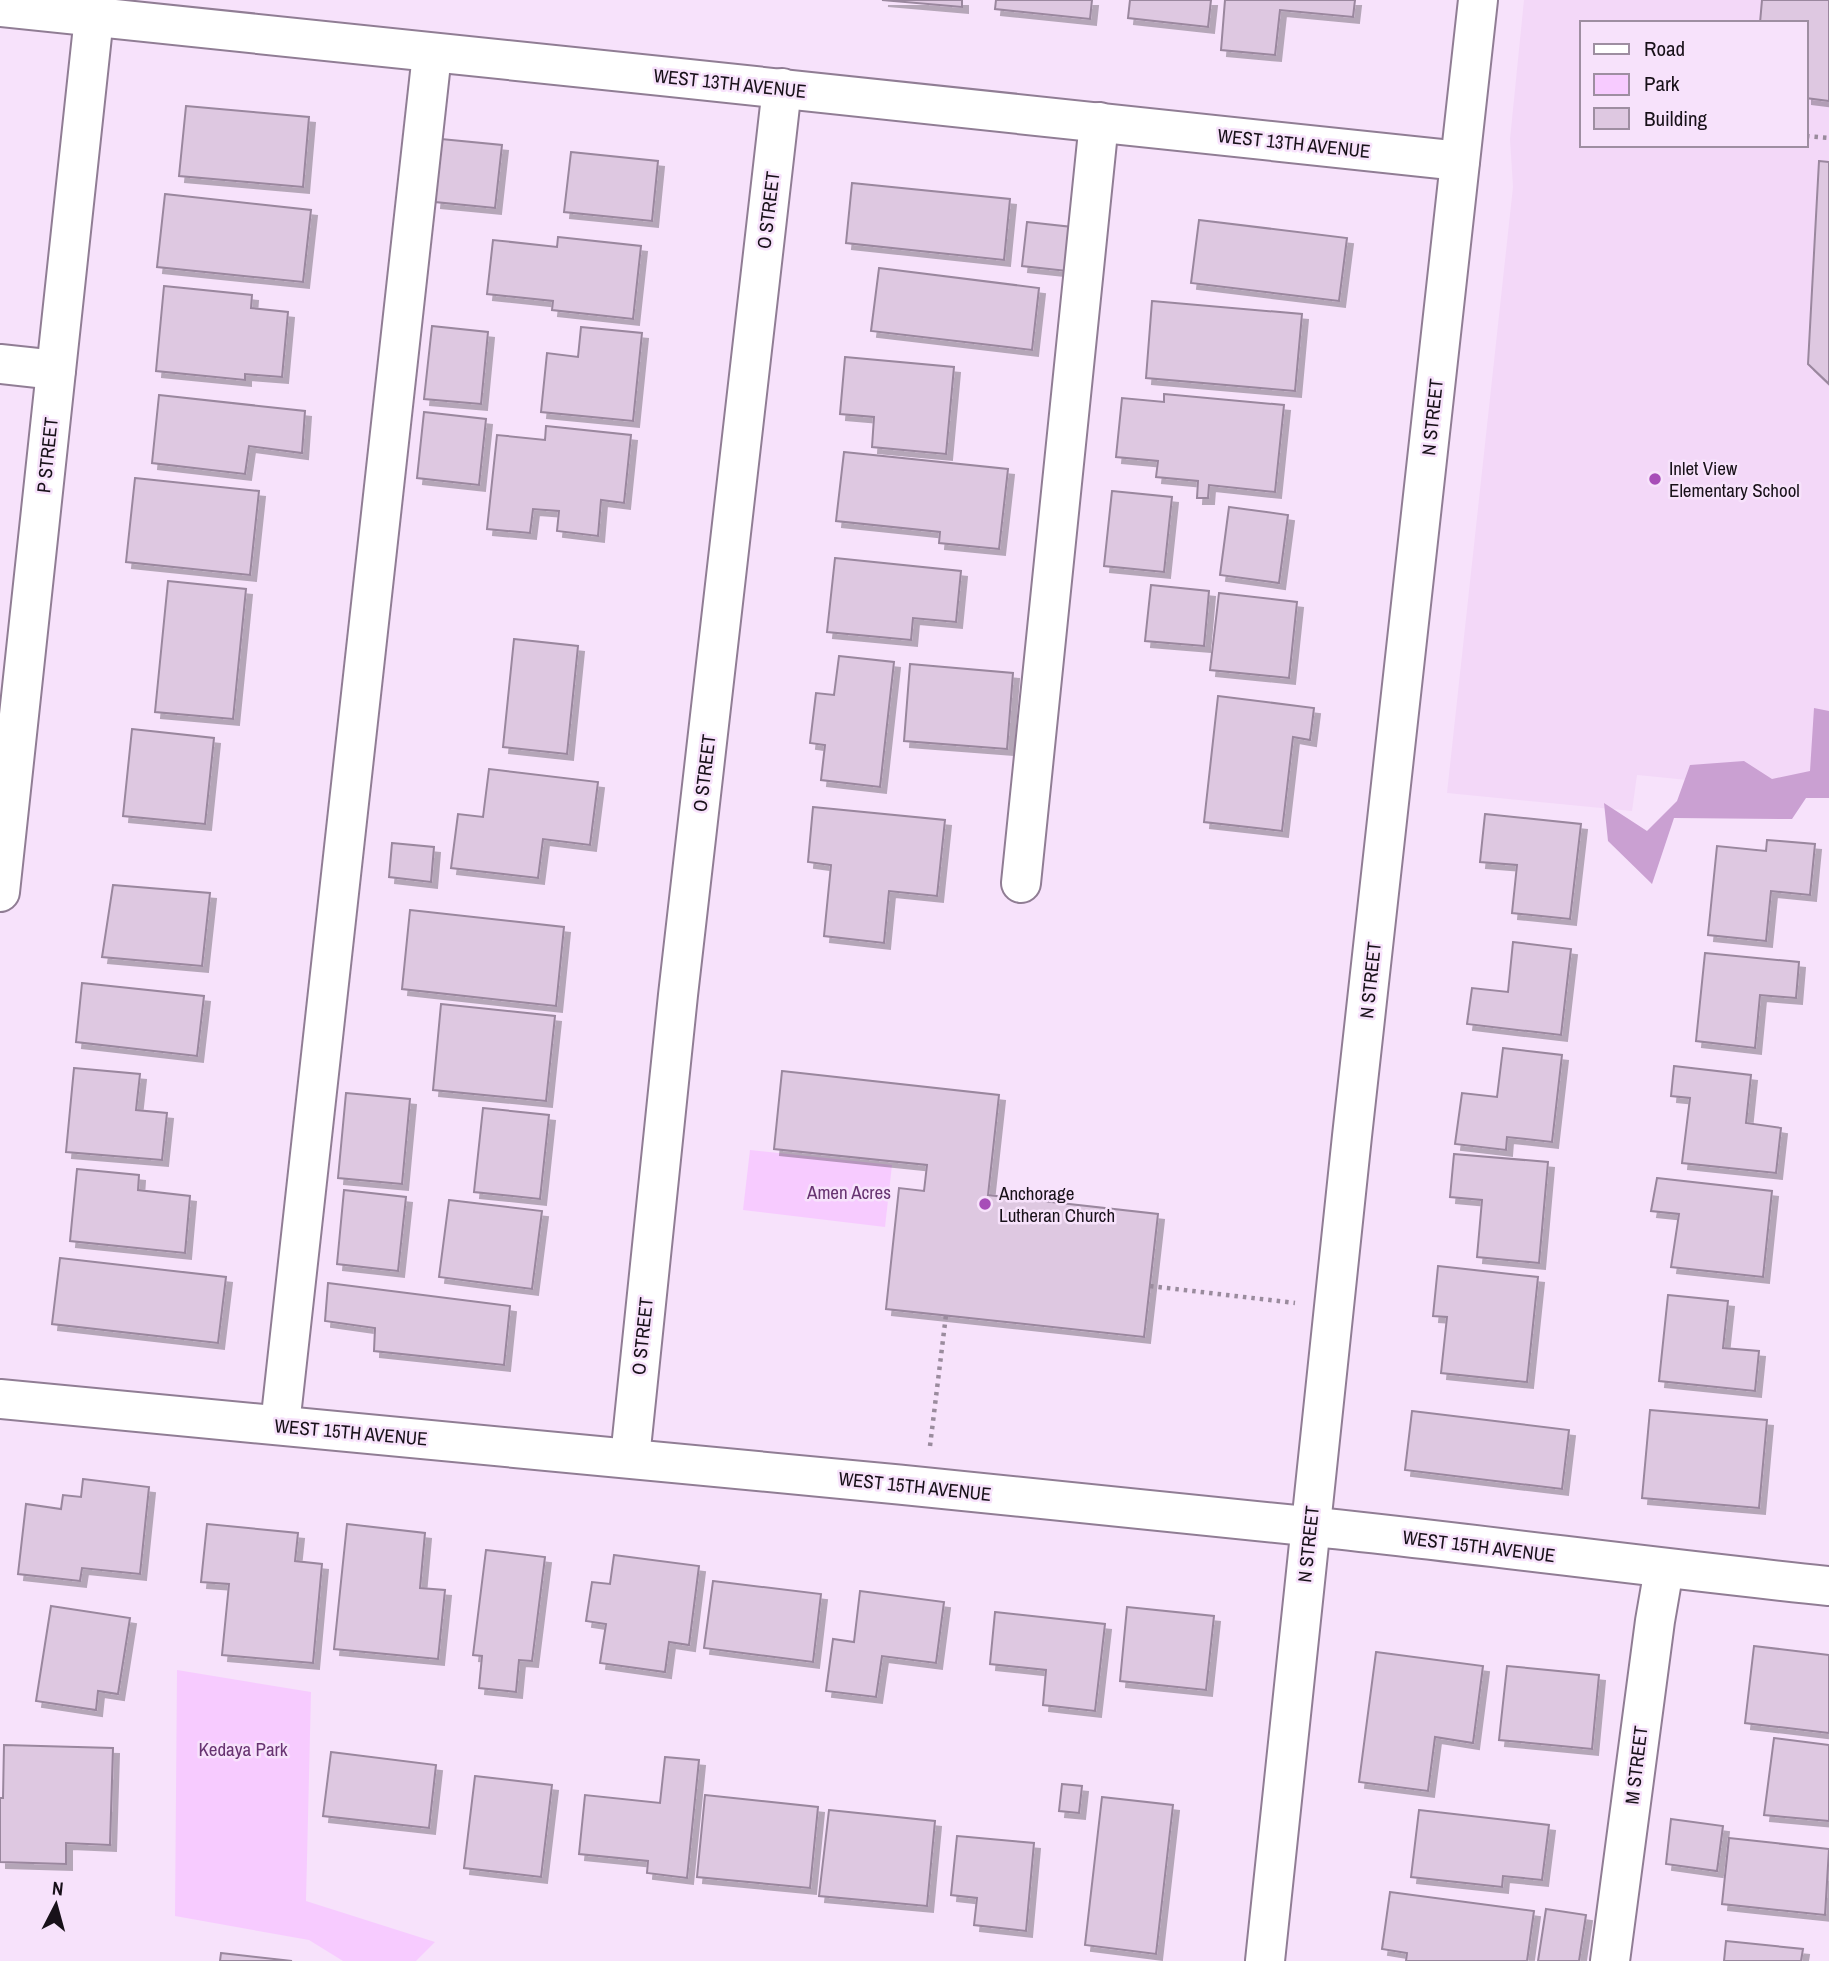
<svg xmlns="http://www.w3.org/2000/svg" width="1829" height="1961" viewBox="0 0 1829 1961" font-family="'Archivo Narrow',sans-serif">
  <style>
    .built { fill: #f3d8f8; fill-rule: evenodd }
    .green { fill: #f7cbff }
    .forest { fill: #caa0d2 }
    .building { fill: #dec8e1; stroke: #9a879e; stroke-width: 2; filter: url(#shadow) }
    .lines { fill: none; stroke-linecap: round; stroke-linejoin: round }
    .minor-casing { stroke: #907d94; stroke-width: 42 }
    .path { stroke: #9a8b9d; stroke-width: 4.5; stroke-dasharray: 3.5 5; stroke-linecap: butt }
    .minor { stroke: #fff; stroke-width: 38 }
    .poi-dot { fill: #a74db8; stroke: #f7e2fb; stroke-width: 2.5 }
    .labels { text-anchor: middle; stroke-width: 5; stroke-linejoin: round; paint-order: stroke }
    .street-label { font-size: 19px; fill: #181119; stroke: #f7e2fb }
    .poi-label { font-size: 19px; fill: #181119; stroke: #f7e2fb; text-anchor: start }
    .park-label { font-size: 19px; fill: #673371; stroke: #f7e2fb }
  </style>
  <defs>
    <filter id="shadow"><feDropShadow dx="6" dy="6" stdDeviation="0" flood-color="#0004"/></filter>
  </defs>
  <rect width="100%" height="100%" fill="#f7e2fb"/>
  <path class="built" d="M1524,0H1829V772L1827,794L1637,775L1632,811L1447,793L1513,187L1510,139ZM1582,23H1806V145H1582Z"/>
  <g class="green">
    <path d="M750,1150L892,1165L885,1227L743,1210Z"/>
    <path d="M177,1670L311,1692L306,1901L435,1942L416,1961H343L309,1940L175,1916Z"/>
  </g>
  <path class="forest" d="M1814,708L1829,711V798H1806L1792,819L1674,818L1652,884L1608,841L1604,803L1647,831L1677,801L1690,765L1744,761L1772,779L1810,771Z"/>
  <g class="building">
    <path d="M882,0H962V7Z"/>
    <path d="M996,0H1092L1090,19L995,9Z"/>
    <path d="M1130,0H1211L1208,27L1128,18Z"/>
    <path d="M1225,0H1355L1353,17L1280,10L1275,55L1221,50Z"/>
    <path d="M1762,0H1829V101L1806,98V23H1760Z"/>
    <path d="M186,106L309,117L303,187L179,176Z"/>
    <path d="M441,139L502,145L495,208L435,202Z"/>
    <path d="M571,152L658,161L652,221L564,212Z"/>
    <path d="M1819,161L1829,162V384L1808,364Z"/>
    <path d="M852,183L1010,199L1004,260L846,243Z"/>
    <path d="M165,194L311,210L303,282L157,267Z"/>
    <path d="M1199,220L1347,238L1339,301L1191,283Z"/>
    <path d="M1027,222L1072,227L1067,271L1022,266Z"/>
    <path d="M558,237L641,246L633,319L552,310L553,301L487,294L493,240L557,247Z"/>
    <path d="M879,268L1039,288L1032,350L871,331Z"/>
    <path d="M164,286L252,295L251,308L288,312L282,377L245,374V380L156,371Z"/>
    <path d="M1152,301L1302,314L1295,391L1146,378Z"/>
    <path d="M432,326L488,332L481,404L424,399Z"/>
    <path d="M581,327L642,333L633,421L541,412L547,353L578,357Z"/>
    <path d="M845,357L954,367L946,454L872,447L874,417L840,414Z"/>
    <path d="M1164,394L1284,405L1275,492L1209,485L1208,498H1197L1198,481L1156,477L1158,461L1116,457L1122,398L1164,402Z"/>
    <path d="M159,395L305,411L302,453L249,446L245,474L152,463Z"/>
    <path d="M424,412L486,419L479,485L417,478Z"/>
    <path d="M546,426L631,435L624,503L601,500L598,536L557,531L559,511L533,509L530,533L487,529L497,435L545,440Z"/>
    <path d="M844,452L1008,469L999,549L939,543L940,532L836,521Z"/>
    <path d="M135,478L259,491L250,575L126,562Z"/>
    <path d="M1112,491L1172,497L1164,572L1104,566Z"/>
    <path d="M1229,507L1288,515L1279,583L1220,575Z"/>
    <path d="M835,558L961,571L956,622L913,618L911,640L827,632Z"/>
    <path d="M168,581L246,589L233,719L155,712Z"/>
    <path d="M1151,585L1209,591L1204,646L1145,641Z"/>
    <path d="M1219,593L1297,602L1289,678L1210,670Z"/>
    <path d="M514,639L578,646L567,754L503,747Z"/>
    <path d="M839,656L894,662L880,787L821,780L825,745L810,743L816,693L834,695Z"/>
    <path d="M910,664L1013,673L1007,749L904,741Z"/>
    <path d="M1218,696L1314,708L1310,740L1293,737L1282,831L1204,822Z"/>
    <path d="M132,729L214,738L205,824L123,816Z"/>
    <path d="M489,769L598,782L590,845L543,839L538,878L451,868L458,814L483,817Z"/>
    <path d="M813,807L945,820L937,896L889,891L884,943L824,936L831,865L808,862Z"/>
    <path d="M1485,814L1581,824L1570,919L1512,913L1517,865L1480,862Z"/>
    <path d="M1767,840L1815,844L1810,895L1771,891L1766,941L1708,935L1717,846L1766,851Z"/>
    <path d="M392,843L434,847L431,882L389,877Z"/>
    <path d="M113,885L210,893L202,966L102,957Z"/>
    <path d="M410,910L564,927L556,1006L402,989Z"/>
    <path d="M1513,942L1571,949L1561,1035L1467,1024L1472,988L1508,992Z"/>
    <path d="M1705,953L1799,962L1796,998L1760,995L1755,1048L1696,1041Z"/>
    <path d="M82,983L204,996L197,1056L76,1042Z"/>
    <path d="M441,1004L555,1016L546,1101L433,1090Z"/>
    <path d="M1503,1048L1562,1055L1552,1142L1507,1137L1506,1150L1455,1144L1462,1093L1497,1097Z"/>
    <path d="M1674,1066L1751,1075L1746,1123L1781,1128L1776,1173L1682,1163L1690,1098L1671,1096Z"/>
    <path d="M74,1068L140,1074L136,1110L167,1113L162,1160L66,1152Z"/>
    <path d="M782,1071L999,1095L988,1195L1158,1214L1144,1337L886,1309L899,1188L924,1191L927,1165L774,1149Z"/>
    <path d="M346,1093L410,1099L402,1184L338,1178Z"/>
    <path d="M483,1108L549,1115L540,1199L474,1192Z"/>
    <path d="M1454,1154L1548,1162L1539,1263L1477,1257L1482,1200L1450,1197Z"/>
    <path d="M77,1169L139,1175L138,1190L190,1196L185,1253L70,1241Z"/>
    <path d="M1657,1178L1772,1191L1763,1277L1671,1267L1679,1214L1651,1211Z"/>
    <path d="M344,1190L406,1197L398,1271L337,1264Z"/>
    <path d="M449,1200L542,1211L532,1289L439,1277Z"/>
    <path d="M60,1258L226,1277L218,1343L52,1324Z"/>
    <path d="M1438,1266L1538,1277L1527,1382L1441,1373L1447,1317L1433,1316Z"/>
    <path d="M328,1283L510,1306L504,1365L374,1351L375,1328L325,1321Z"/>
    <path d="M1668,1295L1728,1301L1723,1348L1759,1351L1755,1391L1659,1381Z"/>
    <path d="M1650,1410L1767,1420L1759,1508L1642,1498Z"/>
    <path d="M1412,1411L1569,1430L1562,1489L1405,1470Z"/>
    <path d="M83,1479L149,1487L140,1574L82,1568L80,1581L18,1574L26,1504L61,1509L63,1495L81,1497Z"/>
    <path d="M207,1524L298,1533L295,1561L322,1564L313,1663L222,1655L229,1584L201,1582Z"/>
    <path d="M347,1524L425,1533L420,1588L445,1590L438,1659L334,1649Z"/>
    <path d="M486,1550L545,1557L532,1661L519,1660L516,1692L479,1688L482,1656L473,1655Z"/>
    <path d="M614,1555L699,1566L689,1645L669,1642L665,1672L600,1663L606,1624L586,1621L592,1582L610,1584Z"/>
    <path d="M713,1581L821,1594L813,1662L704,1648Z"/>
    <path d="M860,1591L944,1602L936,1663L882,1656L876,1697L826,1691L833,1639L854,1642Z"/>
    <path d="M51,1606L130,1618L118,1694L98,1691L96,1710L36,1701Z"/>
    <path d="M1127,1607L1214,1616L1206,1690L1120,1681Z"/>
    <path d="M995,1612L1105,1624L1095,1711L1043,1705L1046,1670L990,1664Z"/>
    <path d="M1754,1646L1829,1655V1733L1745,1723Z"/>
    <path d="M1376,1652L1483,1666L1473,1743L1435,1737L1428,1791L1359,1782Z"/>
    <path d="M1507,1666L1599,1675L1592,1749L1499,1740Z"/>
    <path d="M1774,1738L1829,1745V1821L1764,1815Z"/>
    <path d="M4,1745L113,1748L110,1845L66,1843V1864L0,1862V1798H3Z"/>
    <path d="M331,1752L436,1765L429,1828L323,1816Z"/>
    <path d="M665,1757L699,1760L687,1878L647,1873L648,1861L579,1854L585,1795L660,1803Z"/>
    <path d="M475,1776L552,1785L541,1877L464,1868Z"/>
    <path d="M1062,1784L1082,1786L1079,1813L1059,1811Z"/>
    <path d="M705,1795L818,1807L810,1888L697,1877Z"/>
    <path d="M1102,1797L1173,1805L1156,1954L1085,1945Z"/>
    <path d="M829,1810L935,1821L927,1906L819,1896Z"/>
    <path d="M1419,1810L1549,1825L1542,1880L1503,1876L1502,1887L1411,1877Z"/>
    <path d="M1671,1819L1723,1826L1717,1871L1666,1864Z"/>
    <path d="M957,1836L1034,1843L1026,1931L974,1925L977,1898L951,1895Z"/>
    <path d="M1729,1838L1829,1849L1825,1915L1722,1904Z"/>
    <path d="M1390,1892L1534,1911L1527,1961H1406L1407,1953L1382,1949Z"/>
    <path d="M1546,1909L1586,1915L1579,1961H1538Z"/>
    <path d="M1726,1941L1803,1949L1801,1961H1724Z"/>
    <path d="M221,1953L292,1961H220Z"/>
  </g>
  <g class="lines">
    <defs>
      <g id="minor">
        <path d="M0,7C487,58 973,108 1460,161"/>
        <path d="M0,364L56,370"/>
        <path d="M1021,883L1099,122"/>
        <path d="M0,892L94,17"/>
        <path d="M0,1399C435,1440 871,1480 1306,1526C1480,1544 1654,1568 1829,1586"/>
        <path d="M280,1425L432,54"/>
        <path d="M630,1458L678,995L782,88"/>
        <path d="M1265,1961L1352,1136L1478,0"/>
        <path d="M1610,1961L1655,1621L1664,1569"/>
      </g>
    </defs>
    <use href="#minor" class="minor-casing"/>
    <g class="path">
      <path d="M1806,136L1829,138"/>
      <path d="M1150,1286L1295,1303"/>
      <path d="M930,1446L946,1315"/>
    </g>
    <use href="#minor" class="minor"/>
  </g>
  <g class="poi-dot">
    <circle cx="1655" cy="479" r="7"/>
    <circle cx="985" cy="1204" r="7"/>
  </g>
  <g class="labels">
    <g class="street-label">
      <text transform="translate(730 83) rotate(6)" y="7">WEST 13TH AVENUE</text>
      <text transform="translate(1294 143) rotate(6)" y="7">WEST 13TH AVENUE</text>
      <text transform="translate(768 210) rotate(-83)" y="7">O STREET</text>
      <text transform="translate(1432 417) rotate(-84)" y="7">N STREET</text>
      <text transform="translate(47 455) rotate(-84)" y="7">P STREET</text>
      <text transform="translate(704 773) rotate(-83)" y="7">O STREET</text>
      <text transform="translate(1370 980) rotate(-84)" y="7">N STREET</text>
      <text transform="translate(642 1336) rotate(-84)" y="7">O STREET</text>
      <text transform="translate(351 1432) rotate(5)" y="7">WEST 15TH AVENUE</text>
      <text transform="translate(915 1486) rotate(6)" y="7">WEST 15TH AVENUE</text>
      <text transform="translate(1308 1544) rotate(-84)" y="7">N STREET</text>
      <text transform="translate(1479 1546) rotate(7)" y="7">WEST 15TH AVENUE</text>
      <text transform="translate(1636 1765) rotate(-83)" y="7">M STREET</text>
    </g>
    <g class="poi-label">
      <text x="1669" y="475">Inlet View<tspan x="1669" dy="22">Elementary School</tspan></text>
      <text x="999" y="1200">Anchorage<tspan x="999" dy="22">Lutheran Church</tspan></text>
    </g>
    <g class="park-label">
      <text x="849" y="1199">Amen Acres</text>
      <text x="243" y="1756">Kedaya Park</text>
    </g>
  </g>
  <rect x="1580" y="21" width="228" height="126" fill="#f7e2fb" stroke="#9e8ea1" stroke-width="2"/>
  <rect x="1594" y="44" width="35" height="10" fill="#ffffff" stroke="#9e8ea1" stroke-width="2"/>
  <text x="1644" y="56" font-size="21" fill="#181119">Road</text>
  <rect x="1594" y="74" width="35" height="21" fill="#f7cbff" stroke="#9e8ea1" stroke-width="2"/>
  <text x="1644" y="91" font-size="21" fill="#181119">Park</text>
  <rect x="1594" y="108" width="35" height="21" fill="#dec8e1" stroke="#9e8ea1" stroke-width="2"/>
  <text x="1644" y="126" font-size="21" fill="#181119">Building</text>
  <g transform="translate(56 1905) rotate(6)" stroke="#f7e2fb" stroke-width="5" paint-order="stroke">
  <path d="M0-5L12 26L0 18L-12 26Z" fill="#181119"/>
  <text y="-10" font-size="19" font-weight="bold" text-anchor="middle" fill="#181119">N</text>
  </g>
</svg>
